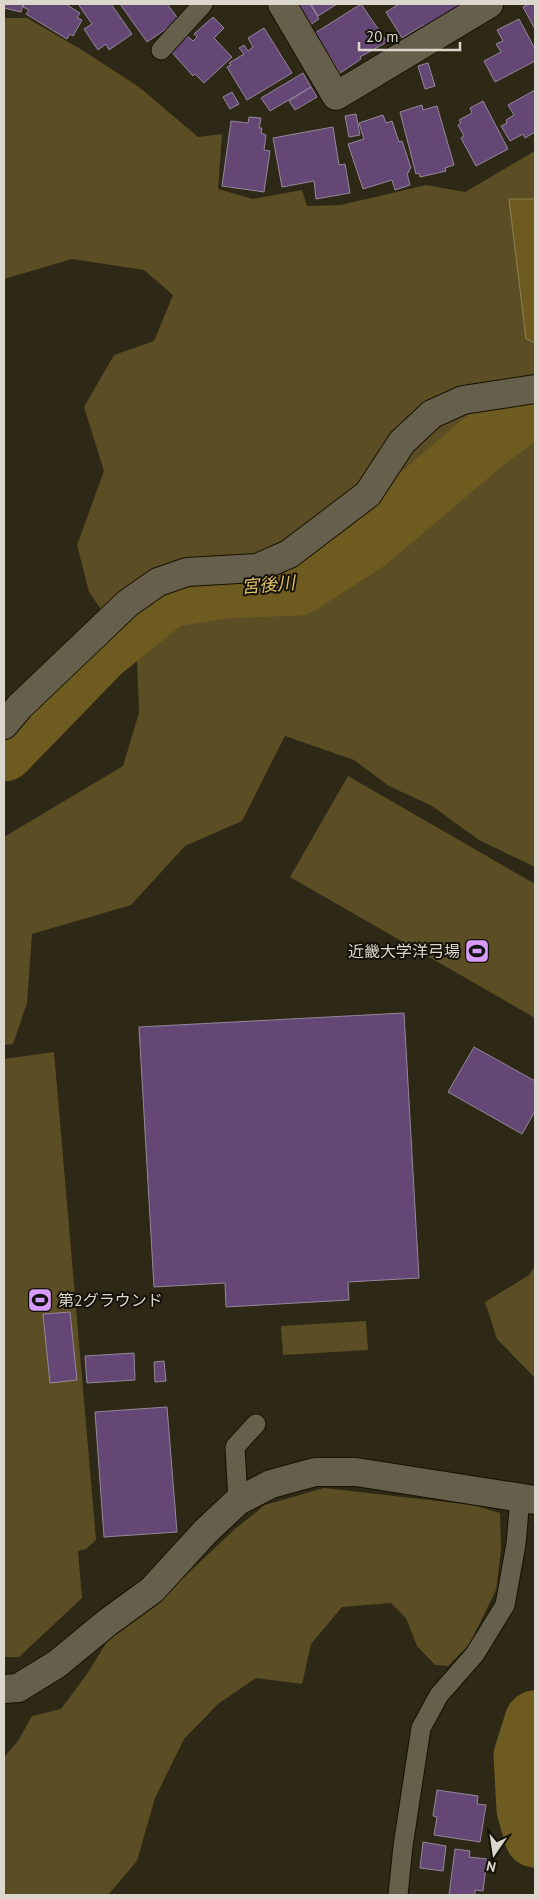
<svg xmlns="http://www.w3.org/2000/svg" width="539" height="1899" viewBox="0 0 539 1899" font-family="'PT Sans','Noto Sans JP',sans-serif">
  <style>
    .green { fill: #5b4e24 }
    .water { fill: #6d5b1f; stroke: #8e8053 }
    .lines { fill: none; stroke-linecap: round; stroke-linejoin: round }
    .river { stroke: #6d5b1f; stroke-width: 61 }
    .building { fill: #654775; stroke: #94889b }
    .lane-casing { stroke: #161102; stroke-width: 21 }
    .street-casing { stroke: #161102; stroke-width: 30 }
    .lane { stroke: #665f4b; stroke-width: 19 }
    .street { stroke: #665f4b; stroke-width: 28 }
    .labels { text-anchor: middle; stroke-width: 4; stroke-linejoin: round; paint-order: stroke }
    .poi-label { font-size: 16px; fill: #dbd7cc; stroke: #141109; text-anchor: end }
    .water-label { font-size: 18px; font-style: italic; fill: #dec16b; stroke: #141109 }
  </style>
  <rect width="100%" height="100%" fill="#2e2816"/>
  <g class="green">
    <path d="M4,18H27L82,50L139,87L198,137L222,134L218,189L253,199L302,190L307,206L341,205L426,185L465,192L535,151V867L479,840L432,806L389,786L354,760L285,736L242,821L185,846L131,905L32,934L27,1003L13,1044L4,1045V837L123,766L139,713L137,661L89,592L77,545L104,471L84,407L114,355L154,341L173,295L144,270L72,259L4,279Z"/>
    <path d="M348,776L535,884V1018L290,877Z"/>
    <path d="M54,1052L96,1540L86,1549L78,1551L82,1598L19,1657H4V1059Z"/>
    <path d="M535,1266V1378L497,1339L485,1302L529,1275Z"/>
    <path d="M366,1321L368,1350L283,1355L281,1326Z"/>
    <path d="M324,1488L473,1505L500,1513L501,1549L496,1590L469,1645L448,1666L435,1665L417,1646L406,1618L391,1603L342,1607L311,1644L302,1684L256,1678L218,1704L184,1739L155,1798L137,1861L108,1895H4V1757L18,1741L32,1716L61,1709L87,1674L113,1632L166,1594L235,1529L265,1505Z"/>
  </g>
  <path class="water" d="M509,199H535V343L526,339Z"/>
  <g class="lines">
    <g class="river">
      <path d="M4,751L101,651L168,597L224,588L298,585L368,540L481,444L529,408L535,406"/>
      <path d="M535,1721L524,1756L527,1809L535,1837"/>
    </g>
  </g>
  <g class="building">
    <path d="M4,4H23L21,12L4,8Z"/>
    <path d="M24,4H68L67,5L80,13L77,18L82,20L73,36L70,34L67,39L26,14L29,10L23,7Z"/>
    <path d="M78,4H111L132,34L109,50L106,44L98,50L84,29L92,24Z"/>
    <path d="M120,4H167L179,20L147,42Z"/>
    <path d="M297,4H310L319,19L310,25Z"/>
    <path d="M311,4H337L318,16Z"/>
    <path d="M361,4L387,42L360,57L361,59L340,73L315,33Z"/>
    <path d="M399,4H457L459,8L425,28L423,25L402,38L386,12Z"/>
    <path d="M529,4H535V29L523,7Z"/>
    <path d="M213,17L224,28L214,38L232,57L204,83L195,74L193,76L170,50L186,35L193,41L197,37L194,34Z"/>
    <path d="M519,19L535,49V61L495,82L484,61L501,52L496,44L503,41L497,30Z"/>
    <path d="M264,28L292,73L247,100L227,67L231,65L229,63L244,54L239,48L244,45L248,51L253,47L248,38Z"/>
    <path d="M428,63L435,86L425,89L418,66Z"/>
    <path d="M303,73L311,87L270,111L261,98Z"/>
    <path d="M311,87L317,97L295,110L289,101Z"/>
    <path d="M535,90V132L525,138L523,134L510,141L501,126L507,123L506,120L514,115L508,105Z"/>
    <path d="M232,92L239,104L230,109L223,97Z"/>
    <path d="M483,101L508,149L476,166L461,138L464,136L458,125L461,123L459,120L472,113L470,108Z"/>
    <path d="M422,105L423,110L437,106L454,165L445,168L446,171L420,177L419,173L416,174L400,112Z"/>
    <path d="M356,114L360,135L349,137L345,116Z"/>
    <path d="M383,115L386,123L392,121L399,142L402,141L411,168L409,170V172L407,173L410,185L395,190L392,180L363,189L348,144L364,139L359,123Z"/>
    <path d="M249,117L261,118L259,128H262L261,133L266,135L264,150L270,151L264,192L222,186L231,121L248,123Z"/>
    <path d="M333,127L339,165L345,164L350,193L316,199L314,181L282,187L273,138Z"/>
    <path d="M404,1013L419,1278L348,1282L349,1300L226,1307L225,1283L154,1287L139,1027Z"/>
    <path d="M474,1047L535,1081V1111L522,1134L448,1092Z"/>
    <path d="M70,1312L77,1380L50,1383L43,1314Z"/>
    <path d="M134,1353L135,1380L87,1383L85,1356Z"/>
    <path d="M164,1361L166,1381L155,1382L154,1362Z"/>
    <path d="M167,1407L177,1532L104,1537L95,1412Z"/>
    <path d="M437,1790L478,1796L477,1804L486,1805L480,1842L434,1835L437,1817L433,1816Z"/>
    <path d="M423,1842L446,1846L443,1871L420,1868Z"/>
    <path d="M455,1849L470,1851L469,1857L487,1859L483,1891L475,1890V1895H449Z"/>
  </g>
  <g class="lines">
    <defs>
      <g id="lane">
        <path d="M161,50L203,4"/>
        <path d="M238,1501L235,1447L256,1424"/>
        <path d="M398,1895L403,1846L421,1728L439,1695L475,1654L505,1605L516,1544L520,1498"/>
      </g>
      <g id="street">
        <path d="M282,4L336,96L489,4"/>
        <path d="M4,725L20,706L128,603L158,582L187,572L257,568L289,554L368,494L402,442L432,414L463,400L535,389"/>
        <path d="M4,1689L18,1688L57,1664L108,1622L152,1590L205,1532L238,1501L271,1484L315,1472H356L535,1500"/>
      </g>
    </defs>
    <use href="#lane" class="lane-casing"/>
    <use href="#street" class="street-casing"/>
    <use href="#lane" class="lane"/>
    <use href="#street" class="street"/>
  </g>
  <defs>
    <symbol id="stadium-square" viewBox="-11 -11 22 22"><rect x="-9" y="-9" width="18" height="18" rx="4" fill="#d79bf9" stroke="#141109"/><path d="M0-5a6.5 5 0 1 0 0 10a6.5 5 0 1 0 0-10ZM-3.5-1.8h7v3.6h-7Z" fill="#111"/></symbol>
  </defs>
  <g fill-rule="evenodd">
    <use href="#stadium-square" x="463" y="937" width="28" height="28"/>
    <use href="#stadium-square" x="26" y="1286" width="28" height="28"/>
  </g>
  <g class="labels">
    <g class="poi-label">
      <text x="460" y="957">近畿大学洋弓場</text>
      <text x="58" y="1306" text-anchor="start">第2グラウンド</text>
    </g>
    <g class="water-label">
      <text transform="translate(268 585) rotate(-5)" y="6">宮後川</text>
    </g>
  </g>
  <rect width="539" height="1899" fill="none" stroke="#dbd7cc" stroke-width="10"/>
  <g transform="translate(494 1854) rotate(193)" stroke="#141109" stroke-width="4" paint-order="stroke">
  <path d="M0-4L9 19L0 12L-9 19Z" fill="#dbd7cc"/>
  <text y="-8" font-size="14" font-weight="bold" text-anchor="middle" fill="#dbd7cc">N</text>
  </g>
  <path d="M359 42v8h101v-8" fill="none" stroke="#dbd7cc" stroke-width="2.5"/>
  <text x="366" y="42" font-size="15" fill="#dbd7cc" stroke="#141109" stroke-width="4" paint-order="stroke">20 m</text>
</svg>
